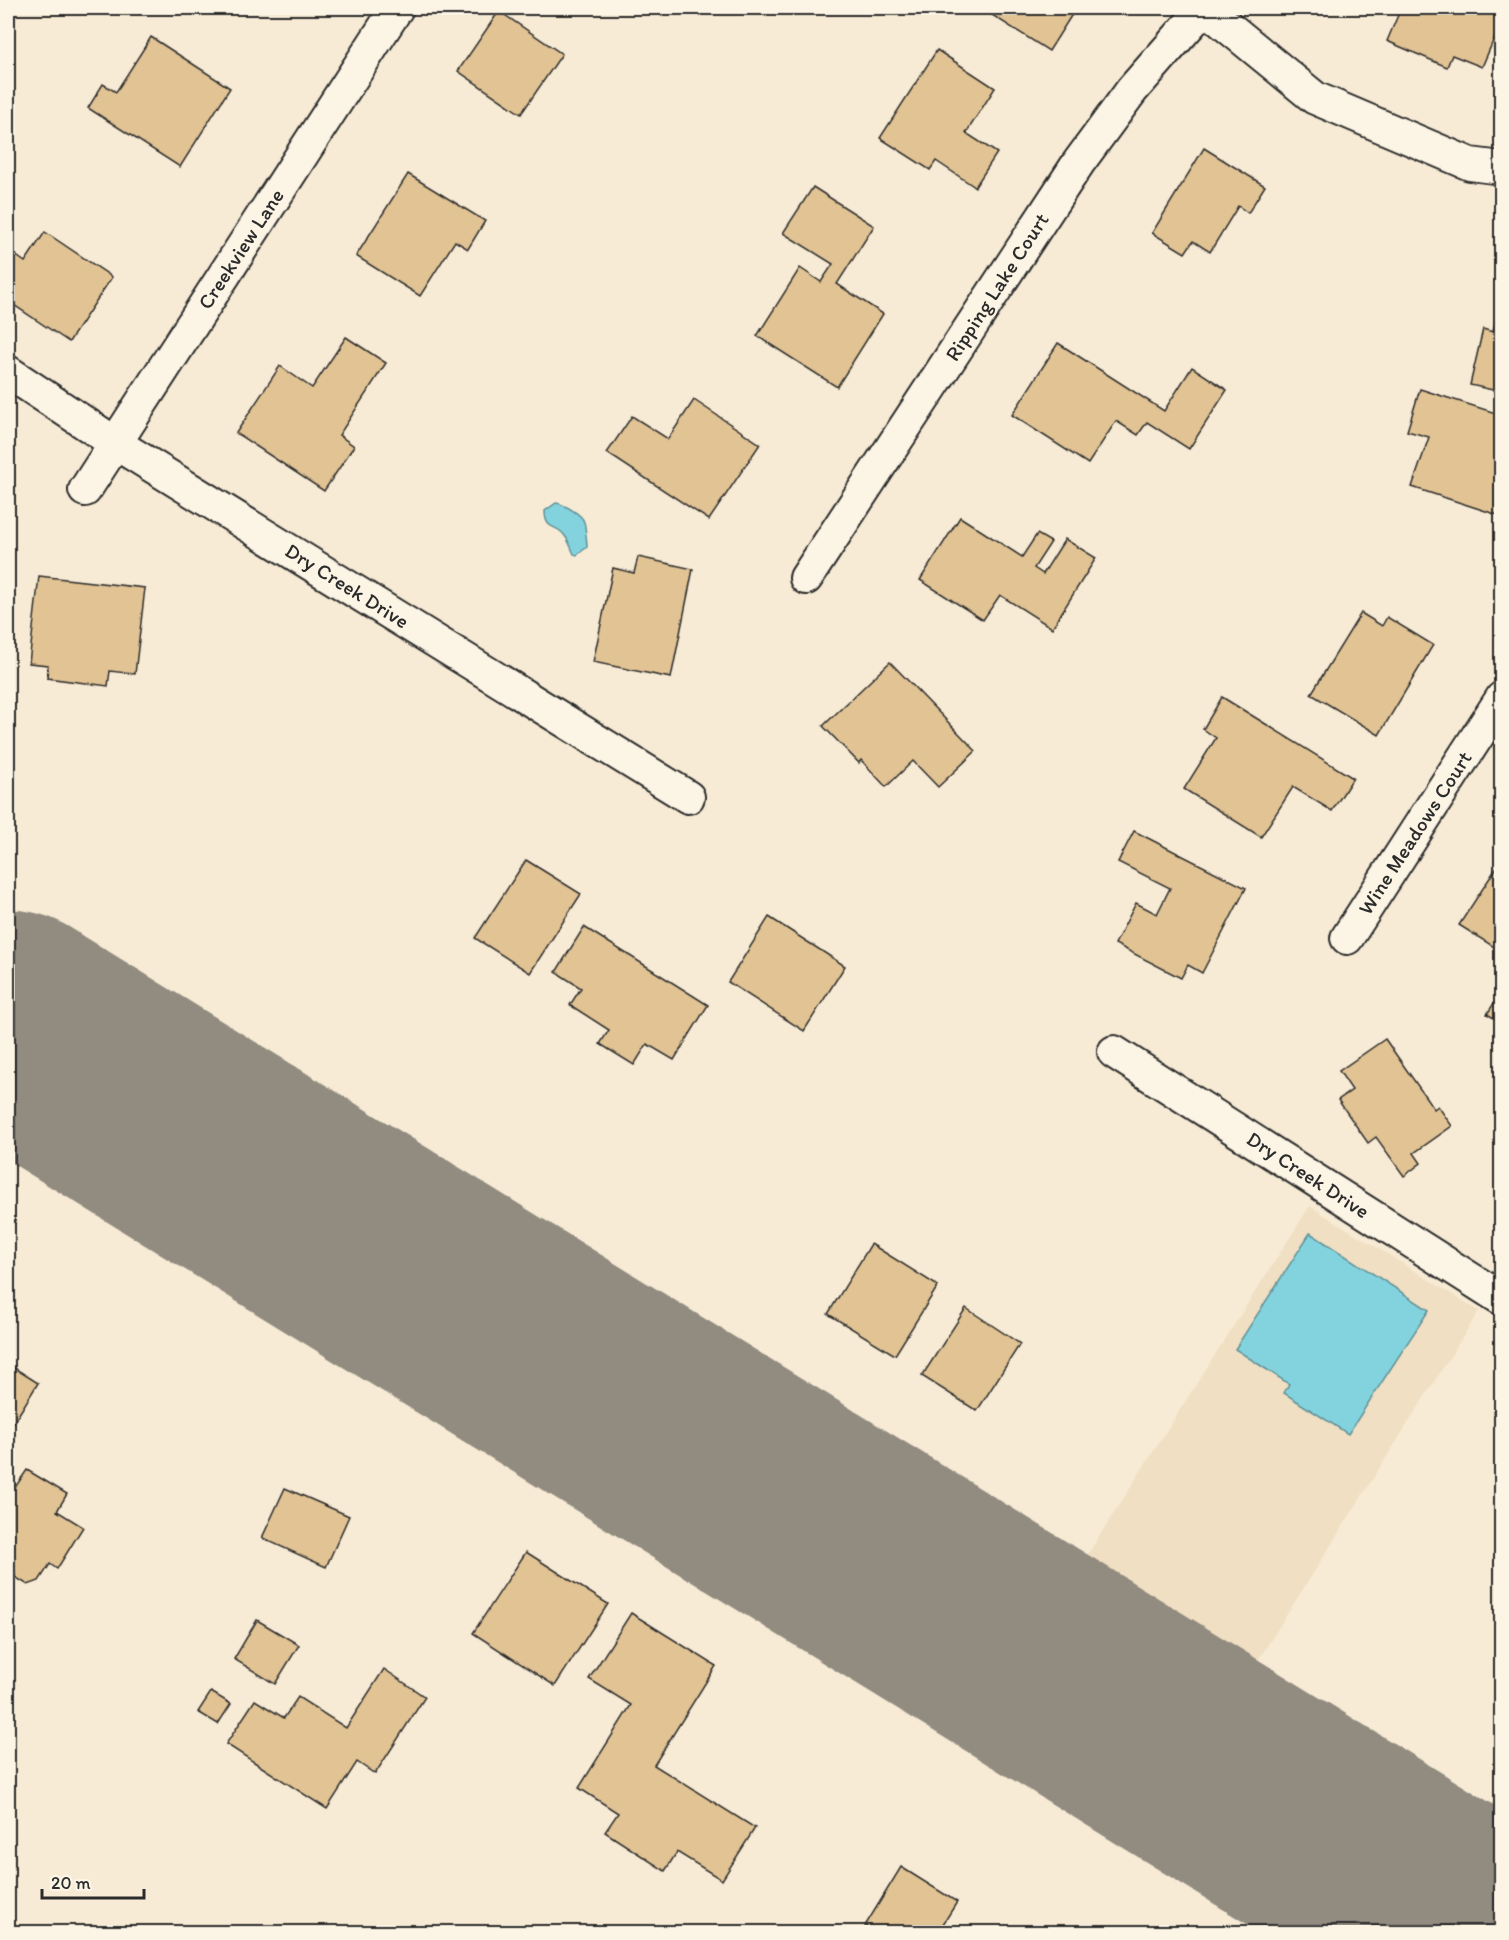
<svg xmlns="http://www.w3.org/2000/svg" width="1509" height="1940" viewBox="0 0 1509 1940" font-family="Itim,sans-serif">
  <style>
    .built { fill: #f0dfc2 }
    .water { fill: #83d3de; stroke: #609096; stroke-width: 1.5 }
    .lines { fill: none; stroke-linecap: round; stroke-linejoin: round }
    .runway { stroke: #918b80; stroke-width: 231 }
    .building { fill: #e1c394; stroke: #2b2b2b; stroke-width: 1.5 }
    .street-casing { stroke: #2b2b2b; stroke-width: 36 }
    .street { stroke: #fcf5e5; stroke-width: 32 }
    .labels { text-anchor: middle; stroke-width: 4.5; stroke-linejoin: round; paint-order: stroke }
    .street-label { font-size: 21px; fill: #2b2b2b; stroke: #fcf5e5 }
  </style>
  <rect width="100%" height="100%" fill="#f7ebd5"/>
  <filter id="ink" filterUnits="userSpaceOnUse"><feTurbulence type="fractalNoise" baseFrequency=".0167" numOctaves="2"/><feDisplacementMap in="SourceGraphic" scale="12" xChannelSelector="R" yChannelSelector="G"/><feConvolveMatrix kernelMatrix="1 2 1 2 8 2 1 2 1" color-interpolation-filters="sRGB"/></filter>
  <g filter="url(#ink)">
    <path class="built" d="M8,942L1063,1593L1310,1206L1479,1311L1234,1698L1501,1862V1932H1367L8,1089Z"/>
    <g class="water">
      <path d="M556,503C563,504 582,514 584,522C585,524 587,543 587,547L577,555L574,554C571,548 569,541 565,536C558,524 545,532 545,511Z"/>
      <path d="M1310,1233L1429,1310L1348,1434L1284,1393L1289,1384L1235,1349Z"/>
    </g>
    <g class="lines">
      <path class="runway" d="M8,1025L1480,1932"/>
    </g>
    <g class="building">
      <path d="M981,8H1076L1049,51Z"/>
      <path d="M1401,8H1502V20L1482,67L1452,55L1447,67L1387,41Z"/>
      <path d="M499,11L562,54L521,114L458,71Z"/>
      <path d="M151,37L230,88L180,167L88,108L103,84L116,92Z"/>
      <path d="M937,50L995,88L966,133L997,153L975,187L936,161L930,170L880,138Z"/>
      <path d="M1204,148L1265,186L1248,213L1238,206L1210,252L1193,241L1185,253L1152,233Z"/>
      <path d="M408,174L485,221L468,249L455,241L420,296L356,256Z"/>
      <path d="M813,187L874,226L837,284L883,314L837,387L757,336L800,268L821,282L833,264L783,233Z"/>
      <path d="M45,232L112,277L69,342L8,301V250L25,262Z"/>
      <path d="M1502,294V392L1470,385L1483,329L1493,332Z"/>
      <path d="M346,337L386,363L339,435L354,446L324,491L236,433L280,366L312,388Z"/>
      <path d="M1058,343L1164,411L1192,367L1227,390L1189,449L1147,422L1138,435L1116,421L1088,464L1012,415Z"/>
      <path d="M1420,389L1502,415V505L1498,515L1412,487L1429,437L1407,431Z"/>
      <path d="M694,400L760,444L709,520L607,453L632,416L668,439Z"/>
      <path d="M960,517L1022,557L1037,534L1051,542L1034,568L1043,574L1065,539L1096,558L1052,628L1000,595L983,620L920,580Z"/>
      <path d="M638,557L693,569L671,678L593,662L613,568L634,573Z"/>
      <path d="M39,576L145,588L135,674L110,671L108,686L47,678L48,665L29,663Z"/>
      <path d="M1361,613L1382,626L1387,617L1433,645L1379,735L1311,694Z"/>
      <path d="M890,662L976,751L938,787L913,761L886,787L861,760L859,763L823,726Z"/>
      <path d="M1222,697L1353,778L1332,811L1293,787L1261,837L1184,789L1216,738L1203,729Z"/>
      <path d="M1134,831L1246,888L1202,973L1188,965L1181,978L1115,944L1136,903L1157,914L1170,888L1118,862Z"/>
      <path d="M1502,859V952L1459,925Z"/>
      <path d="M526,860L581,894L530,973L475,938Z"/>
      <path d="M769,917L845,966L804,1031L728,982Z"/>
      <path d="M584,927L708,1005L674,1060L647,1044L634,1065L600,1044L609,1030L570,1005L581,988L556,972Z"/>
      <path d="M1502,991V1023L1487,1014Z"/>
      <path d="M1385,1039L1434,1109L1438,1106L1452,1126L1414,1153L1421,1163L1404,1176L1376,1137L1368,1143L1338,1100L1352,1090L1339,1071Z"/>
      <path d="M871,1244L938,1286L895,1355L828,1314Z"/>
      <path d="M966,1308L1020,1344L977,1411L922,1376Z"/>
      <path d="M8,1364L38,1383L8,1432Z"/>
      <path d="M27,1470L67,1494L57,1511L83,1527L57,1569L50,1564L39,1581L28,1585L15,1577L14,1565L8,1561V1480L16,1486Z"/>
      <path d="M285,1488L349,1516L326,1567L262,1538Z"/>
      <path d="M526,1552L608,1604L555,1686L473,1633Z"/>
      <path d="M631,1613L716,1666L654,1765L755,1828L722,1880L677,1852L665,1871L605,1832L618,1813L579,1788L631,1705L589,1679Z"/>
      <path d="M257,1620L299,1645L275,1684L234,1659Z"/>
      <path d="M384,1669L425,1697L375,1774L357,1762L327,1809L226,1744L255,1700L284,1718L298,1697L346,1728Z"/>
      <path d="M211,1692L231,1704L218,1724L198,1712Z"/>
      <path d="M901,1867L957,1902L938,1932H875L865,1926Z"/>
    </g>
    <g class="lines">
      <defs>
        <g id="street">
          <path d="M1205,8L1315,98L1470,164L1502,168"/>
          <path d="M8,372L115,443L688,797"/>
          <path d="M85,490L397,8"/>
          <path d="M806,578L1079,162L1132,90L1204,8"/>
          <path d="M1347,938L1502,698"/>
          <path d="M1114,1052L1502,1299"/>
        </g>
      </defs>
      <use href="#street" class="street-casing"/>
      <use href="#street" class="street"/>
    </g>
  </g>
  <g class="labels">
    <g class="street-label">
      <text transform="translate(241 249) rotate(-57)" y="7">Creekview Lane</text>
      <text transform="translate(997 287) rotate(-57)" y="7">Ripping Lake Court</text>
      <text transform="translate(347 586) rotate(32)" y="7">Dry Creek Drive</text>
      <text transform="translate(1415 833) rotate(-57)" y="7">Wine Meadows Court</text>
      <text transform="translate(1308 1175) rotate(33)" y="7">Dry Creek Drive</text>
    </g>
  </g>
  <rect width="1509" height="1940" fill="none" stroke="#fcf5e5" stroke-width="30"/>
  <rect x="15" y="15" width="1479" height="1910" fill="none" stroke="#2b2b2b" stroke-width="2" filter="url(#ink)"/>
  <path d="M42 1889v9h102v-9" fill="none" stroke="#2b2b2b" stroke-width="3"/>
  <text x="51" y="1889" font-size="18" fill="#2b2b2b" stroke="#fcf5e5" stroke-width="4.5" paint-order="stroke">20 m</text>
</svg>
